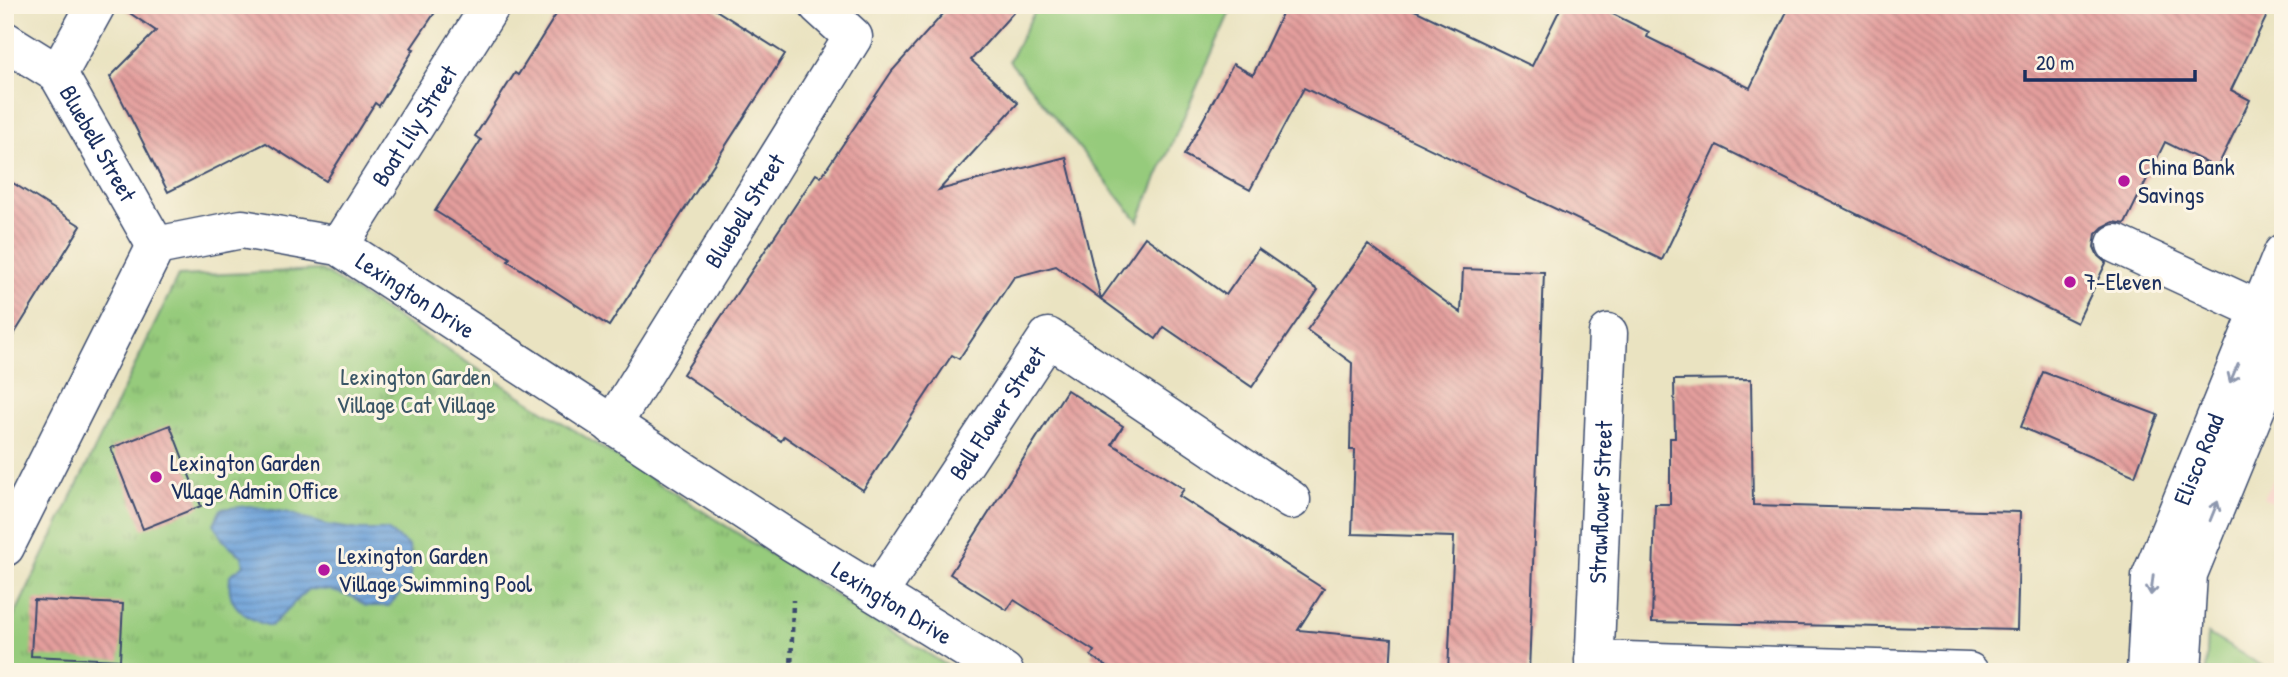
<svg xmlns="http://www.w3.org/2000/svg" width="2288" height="677" viewBox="0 0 2288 677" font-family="'Patrick Hand',sans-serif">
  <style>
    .built { fill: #f7d1c9 }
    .grass { fill: #96cb7c; stroke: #587d6d; stroke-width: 2 }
    .park { fill: url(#park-tufts); stroke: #587d6d; stroke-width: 2 }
    .water { fill: url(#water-rules); stroke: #44689c; stroke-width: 2 }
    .building { fill: url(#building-back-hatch) }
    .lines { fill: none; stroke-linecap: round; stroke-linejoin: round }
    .minor-casing { stroke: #3a4a6d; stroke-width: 41 }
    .major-casing { stroke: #3a4a6d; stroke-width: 41 }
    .path { stroke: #3a4a6d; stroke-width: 4.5; stroke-dasharray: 5 5; stroke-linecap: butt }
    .minor { stroke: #fff; stroke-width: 38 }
    .major { stroke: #fff; stroke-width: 38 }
    .oneway { stroke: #8d97ae }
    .poi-dot { fill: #b5179e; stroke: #fcf5e5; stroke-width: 2.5 }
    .labels { text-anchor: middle; stroke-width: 6; stroke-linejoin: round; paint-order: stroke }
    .street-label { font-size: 24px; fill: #1b2f5e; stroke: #fcf5e5 }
    .poi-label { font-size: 24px; fill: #1b2f5e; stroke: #fcf5e5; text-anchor: start }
    .park-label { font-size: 24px; fill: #3a5666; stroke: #fcf5e5 }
  </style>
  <defs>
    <pattern id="park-tufts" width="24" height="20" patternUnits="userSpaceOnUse" patternTransform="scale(1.75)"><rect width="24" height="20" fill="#96cb7c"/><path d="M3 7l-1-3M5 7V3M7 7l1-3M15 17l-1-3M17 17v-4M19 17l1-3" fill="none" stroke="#7aa569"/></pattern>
    <pattern id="water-rules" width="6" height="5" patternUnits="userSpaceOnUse" patternTransform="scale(1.75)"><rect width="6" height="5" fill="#6ca1d9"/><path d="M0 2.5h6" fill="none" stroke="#5884b3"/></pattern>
    <pattern id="building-back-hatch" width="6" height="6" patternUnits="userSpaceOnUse" patternTransform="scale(1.75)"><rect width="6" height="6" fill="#e49e9c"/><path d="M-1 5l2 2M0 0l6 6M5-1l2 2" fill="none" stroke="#b88182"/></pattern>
  </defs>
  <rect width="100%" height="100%" fill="#fcf5e5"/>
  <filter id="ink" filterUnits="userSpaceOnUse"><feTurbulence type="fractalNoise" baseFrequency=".0143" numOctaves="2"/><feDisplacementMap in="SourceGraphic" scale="14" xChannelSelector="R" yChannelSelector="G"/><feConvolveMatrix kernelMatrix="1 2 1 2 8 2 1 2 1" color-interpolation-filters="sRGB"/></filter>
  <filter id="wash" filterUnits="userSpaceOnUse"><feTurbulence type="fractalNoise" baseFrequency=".00686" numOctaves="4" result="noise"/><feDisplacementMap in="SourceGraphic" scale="28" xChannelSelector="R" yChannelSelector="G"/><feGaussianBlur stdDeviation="1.57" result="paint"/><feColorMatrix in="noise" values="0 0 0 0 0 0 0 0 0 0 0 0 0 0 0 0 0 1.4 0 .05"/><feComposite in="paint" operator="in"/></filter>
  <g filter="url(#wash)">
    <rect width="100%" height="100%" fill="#eae3c1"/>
    <path class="built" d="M2281,466L2283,467V508L2263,498Z"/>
    <g class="grass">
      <path d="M1038,5H1233L1138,221L1009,61Z"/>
      <path d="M2208,634L2273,672H2274H2206Z"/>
    </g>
    <path class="park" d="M321,270L957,672H5L9,627L178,276Z"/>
    <path class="water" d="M250,506L289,513L326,525L360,530H387L409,546C415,577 410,584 388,606H366L353,597L329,590L308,589L271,626C254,622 233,611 230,592C229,587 230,580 230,575L244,565L242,556L223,540L214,524L221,509Z"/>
    <g id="blocks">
      <g class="building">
        <path d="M118,5H440L411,48L414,49L379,106L375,103L326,181L266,143L168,192L110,77L156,31Z"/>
        <path d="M562,5H708L785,54L609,326L508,261L510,258L435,211L481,140L475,136L515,73L518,75Z"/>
        <path d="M951,5H1020L971,60L1018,103L939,190L1066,157L1101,299L1056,266L1014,277L959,359L952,355L863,490L784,436L781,441L683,374L816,174L821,177L892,71Z"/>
        <path d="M1286,5H1404L1532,66L1562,5H1595L1649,32L1647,37L1750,88L1790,5H2272L2231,90L2250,100L2217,168L2165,142L2125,224L2113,222L2103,227L2096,234L2094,247L2098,256L2106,263L2077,323L1717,145L1662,260L1304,88L1250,190L1184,155L1233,64L1253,75Z"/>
        <path d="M5,178L81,226L5,349Z"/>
        <path d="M1145,237L1226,295L1258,249L1318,290L1252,387L1164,327L1156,339L1101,299Z"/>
        <path d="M1368,245L1461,313L1463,269L1544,272L1529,672H1448L1454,537L1352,534L1355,450H1350L1352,363L1307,330Z"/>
        <path d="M2043,372L2158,415L2135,476L2021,427Z"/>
        <path d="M1751,379L1753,505L2020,512L2017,630L1652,622L1655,504H1670V438H1675L1674,380Z"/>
        <path d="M1067,390L1123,426L1112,444L1184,489L1179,496L1324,589L1298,630L1392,639L1390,672H1115L1091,656L1094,651L1014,600L1007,610L950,574Z"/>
        <path d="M170,425L201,506L143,529L111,448Z"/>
        <path d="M34,600L123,604L120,660L31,656Z"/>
      </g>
    </g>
  </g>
  <g filter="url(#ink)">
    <use href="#blocks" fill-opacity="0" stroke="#3a4a6d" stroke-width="2"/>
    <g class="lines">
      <defs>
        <g id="minor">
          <path id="s1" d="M96,5L58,74L156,246"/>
          <path d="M5,41L58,74"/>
          <path d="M2116,244L2283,321"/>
          <path id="s2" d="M339,246L491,5"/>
          <path id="s3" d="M612,425L853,37L818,5"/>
          <path id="s4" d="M5,547L156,246L242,229L339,246L794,543L1004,672"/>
          <path id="s5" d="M878,594L1048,337L1291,500"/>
          <path d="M1594,660L1969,672"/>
          <path id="s6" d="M1594,672L1608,333"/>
        </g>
        <g id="major">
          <path id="s7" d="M2146,672L2151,577L2283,253"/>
          <path d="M2182,672L2188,574L2283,342"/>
        </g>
      </defs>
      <use href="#minor" class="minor-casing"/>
      <use href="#major" class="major-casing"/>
      <path class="path" d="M791,672L793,600"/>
      <use href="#minor" class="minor"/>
      <use href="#major" class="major"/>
    </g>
    <defs><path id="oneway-shaft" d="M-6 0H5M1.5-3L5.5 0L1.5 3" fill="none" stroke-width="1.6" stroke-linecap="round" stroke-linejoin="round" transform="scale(1.75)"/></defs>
    <g class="oneway">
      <use href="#oneway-shaft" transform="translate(2234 373) rotate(113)"/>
      <use href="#oneway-shaft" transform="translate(2214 511) rotate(-68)"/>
      <use href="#oneway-shaft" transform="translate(2152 585) rotate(97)"/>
    </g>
  </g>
  <g class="poi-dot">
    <circle cx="2124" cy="181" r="7"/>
    <circle cx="2070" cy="282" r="7"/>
    <circle cx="156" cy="477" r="7"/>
    <circle cx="324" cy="570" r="7"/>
  </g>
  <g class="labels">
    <g class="street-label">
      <text dy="8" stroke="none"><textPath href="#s2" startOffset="142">Boat Lily Street</textPath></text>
      <text dy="8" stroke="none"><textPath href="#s1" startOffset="159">Bluebell Street</textPath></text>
      <text dy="8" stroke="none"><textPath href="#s3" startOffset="252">Bluebell Street</textPath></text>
      <text dy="8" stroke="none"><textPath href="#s4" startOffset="614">Lexington Drive</textPath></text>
      <text dy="8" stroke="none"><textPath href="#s5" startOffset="217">Bell Flower Street</textPath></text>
      <text dy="8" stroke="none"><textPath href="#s7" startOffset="222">Elisco Road</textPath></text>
      <text dy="8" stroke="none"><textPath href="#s6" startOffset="170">Strawflower Street</textPath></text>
      <text dy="8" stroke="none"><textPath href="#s4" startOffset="1181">Lexington Drive</textPath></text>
    </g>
    <g class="poi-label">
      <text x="2138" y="175">China Bank<tspan x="2138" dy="28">Savings</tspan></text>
      <text x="2084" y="290">7-Eleven</text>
      <text x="170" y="471">Lexington Garden<tspan x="170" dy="28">Vllage Admin Office</tspan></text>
      <text x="338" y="564">Lexington Garden<tspan x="338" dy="28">Village Swimming Pool</tspan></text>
    </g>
    <g class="park-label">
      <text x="416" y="385">Lexington Garden<tspan x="416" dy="28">Village Cat Village</tspan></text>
    </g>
  </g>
  <rect width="2288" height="677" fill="none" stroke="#fcf5e5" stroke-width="28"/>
  <path d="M2025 70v10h170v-10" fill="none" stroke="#1b2f5e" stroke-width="3.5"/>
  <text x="2036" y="70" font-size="21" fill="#1b2f5e" stroke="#fcf5e5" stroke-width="5" paint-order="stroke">20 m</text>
</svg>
